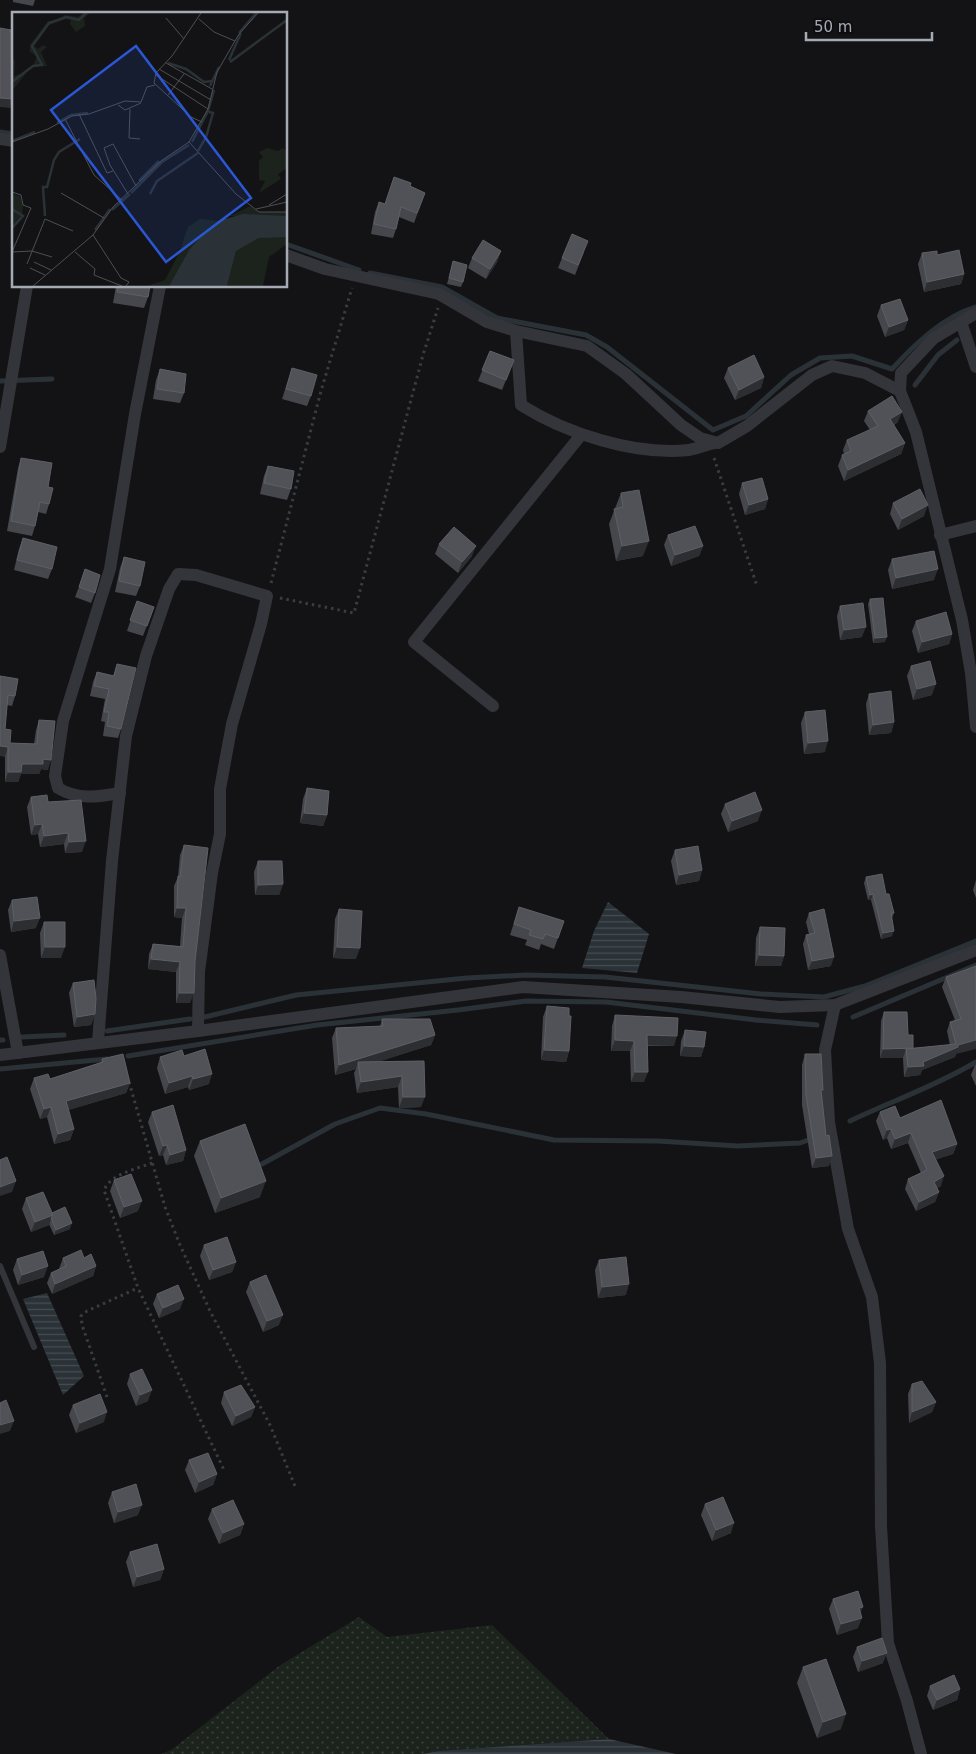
<svg xmlns="http://www.w3.org/2000/svg" width="976" height="1754" viewBox="0 0 976 1754" font-family="'DejaVu Sans',sans-serif">
  <style>
    .grass { fill: url(#grass-dots) }
    .water { fill: url(#water-rules) }
    .lines { fill: none; stroke-linecap: round; stroke-linejoin: round }
    .stream { stroke: #2a3238; stroke-width: 5 }
    .path { stroke: #3a3c41; stroke-width: 3; stroke-dasharray: 2.5 4; stroke-linecap: butt }
    .service { stroke: #34353a; stroke-width: 6 }
    .minor { stroke: #34353a; stroke-width: 12 }
    .wall { fill: #46474d }
    .shaded-wall { fill: #2d2e32 }
    .building { fill: #505258; stroke: #5e6067 }
    .inset-river { fill: none; stroke: #2a3238; stroke-width: 2.5 }
    .inset-road { fill: none; stroke: #4d4f55; stroke-width: 1 }
    .view { fill: #2b57d4; fill-opacity: 0.15; stroke: #2b57d4; stroke-width: 2.5 }
    .inset-edge { fill: none; stroke: #a5aab5; stroke-width: 2.5 }
  </style>
  <defs>
    <pattern id="grass-dots" width="8" height="8" patternUnits="userSpaceOnUse" patternTransform="scale(1.25)"><rect width="8" height="8" fill="#1b231c"/><path d="M2 2h.1M6 6h.1" fill="none" stroke="#39403b" stroke-width="1.8" stroke-linecap="round"/></pattern>
    <pattern id="water-rules" width="6" height="5" patternUnits="userSpaceOnUse" patternTransform="scale(1.25)"><rect width="6" height="5" fill="#2a3238"/><path d="M0 2.5h6" fill="none" stroke="#464d53"/></pattern>
  </defs>
  <rect width="100%" height="100%" fill="#131315"/>
  <path class="grass" d="M359,1617L387,1637L492,1625L609,1739L438,1751L423,1754H161L171,1750L279,1666Z"/>
  <g class="water">
    <path d="M608,902L649,934L637,973L582,968L594,931Z"/>
    <path d="M47,1293L84,1376L63,1395L23,1299Z"/>
    <path d="M609,1739L676,1754H423L438,1751Z"/>
  </g>
  <g class="lines">
    <g class="stream">
      <path d="M0,132L14,134"/>
      <path d="M286,244L359,270"/>
      <path d="M370,273L442,287L497,318L586,335L607,347L713,430L746,416L791,375L820,358L852,356L892,369C915,344 943,317 976,307"/>
      <path d="M0,381L52,379"/>
      <path d="M915,385L938,355L957,340"/>
      <path d="M205,1017L296,995L467,978L526,975L605,977L761,994L824,997L865,986L976,941"/>
      <path d="M853,1017L976,965"/>
      <path d="M107,1031L190,1019"/>
      <path d="M22,1037L64,1035"/>
      <path d="M0,1040H3"/>
      <path d="M128,1056L317,1025L458,1010L526,1001L606,1002L756,1020L817,1025"/>
      <path d="M0,1069L107,1059"/>
      <path d="M850,1121C892,1101 936,1086 976,1062"/>
      <path d="M262,1164L335,1124L380,1108L426,1114L554,1140L658,1141L738,1146L800,1143L814,1138"/>
    </g>
    <g class="path">
      <path d="M714,458L757,586"/>
      <path d="M271,583L321,391L352,288"/>
      <path d="M280,598L354,613L423,355L438,308"/>
      <path d="M129,1082L165,1207L180,1245L210,1311L270,1425L295,1486"/>
      <path d="M152,1163C136,1169 111,1174 104,1190L138,1288L225,1472"/>
      <path d="M107,1397L82,1325L81,1316L87,1311L138,1288"/>
    </g>
    <path class="service" d="M0,1266L34,1347"/>
    <g class="minor">
      <path d="M0,139L14,141"/>
      <path d="M286,255L325,269L439,294L487,322L516,331L587,346L626,374L681,425L700,438L718,443L747,426L812,375L832,366L865,373L900,391"/>
      <path d="M976,313L934,338L901,373L900,391L916,432L962,620L971,673L976,727"/>
      <path d="M961,322L976,367"/>
      <path d="M516,331L521,405C565,433 635,456 689,450C698,448 706,445 715,443"/>
      <path d="M0,447L27,286"/>
      <path d="M940,535L976,526"/>
      <path d="M493,706L414,642L581,435"/>
      <path d="M120,793C98,797 77,800 58,788L55,776L63,721L110,569L135,414L160,286"/>
      <path d="M0,955L18,1053"/>
      <path d="M835,1005L825,1050L829,1122L848,1229L872,1297L880,1363L881,1526L888,1643L907,1701L921,1754"/>
      <path d="M98,1042L112,861L126,736L146,656L169,589L178,574L196,575L267,596L261,624L232,724L220,789V834L212,873L199,972L198,1031"/>
      <path d="M0,1055L198,1031L523,987L681,997L780,1007L835,1005L976,950"/>
    </g>
  </g>
  <g class="wall">
    <path d="M13,0H35L33,6L13,2Z"/>
    <path d="M410,186L425,193L414,223L399,217L396,229L393,238L371,234L375,212L379,202L385,204Z"/>
    <path d="M501,251L497,262L486,279L468,268L472,258Z"/>
    <path d="M584,252L575,275L558,268L562,258Z"/>
    <path d="M922,253L937,255L964,274L961,284L924,292L918,264Z"/>
    <path d="M453,262L463,282L461,287L447,284Z"/>
    <path d="M116,286H150L148,297L144,308L113,303Z"/>
    <path d="M239,286H246L245,288Z"/>
    <path d="M881,305L908,320L904,330L885,337L877,316Z"/>
    <path d="M490,351L514,360L502,390L478,381Z"/>
    <path d="M292,368L311,396L307,406L282,399Z"/>
    <path d="M728,368L764,377L761,388L735,400L724,378Z"/>
    <path d="M160,369L184,393L180,403L153,399L156,380Z"/>
    <path d="M868,411L898,422L894,425L905,443L901,454L844,481L838,466L842,455L844,454L843,450L847,440L870,430L864,421Z"/>
    <path d="M21,458L48,487L49,504L46,514L38,512L35,526L32,536L7,531L18,468Z"/>
    <path d="M268,466L291,489L287,500L260,494L264,476Z"/>
    <path d="M742,483L768,499L765,509L745,515L739,494Z"/>
    <path d="M621,493L643,556L616,561L609,524Z"/>
    <path d="M893,503L924,516L898,530L890,514Z"/>
    <path d="M668,535L703,546L699,556L671,566L664,545Z"/>
    <path d="M23,538L52,569L48,579L14,570L19,549Z"/>
    <path d="M439,544L472,556L458,573L435,554Z"/>
    <path d="M124,557L140,586L136,596L115,592L120,568Z"/>
    <path d="M892,559L934,580L892,589L888,570Z"/>
    <path d="M79,587L95,593L91,603L75,597Z"/>
    <path d="M870,599L885,642L873,643L868,604Z"/>
    <path d="M137,601L154,607L143,636L127,631Z"/>
    <path d="M840,606L862,637L840,640L837,616Z"/>
    <path d="M916,621L952,634L949,644L918,653L912,631Z"/>
    <path d="M117,664L121,729L118,738L103,736L105,722L101,721L105,699L90,696L93,682L97,672L113,676Z"/>
    <path d="M911,666L932,695L913,700L907,676Z"/>
    <path d="M0,676L15,696L12,706L7,705L5,729L10,743L34,744L36,730L39,720L48,770L41,769L39,774H21L18,782H5V757Z"/>
    <path d="M869,694L894,722L891,733L869,735L866,704Z"/>
    <path d="M805,712L825,752L804,754L801,723Z"/>
    <path d="M307,788L327,815L323,826L300,823L303,799Z"/>
    <path d="M31,797L48,802L82,852L65,853L64,844L40,847L38,834L31,835L27,807Z"/>
    <path d="M725,804L758,821L728,832L721,814Z"/>
    <path d="M184,845L195,961L190,1003H176V972L148,969L149,954L153,944L180,946L182,918L174,917V886L178,877L180,855Z"/>
    <path d="M675,850L702,870L699,881L676,885L671,861Z"/>
    <path d="M258,861L283,884L279,895H255L254,872Z"/>
    <path d="M866,877L886,894L894,913L892,918V936L881,939L871,900H868L864,883Z"/>
    <path d="M976,880V898L973,890Z"/>
    <path d="M12,900L36,928L11,932L8,910Z"/>
    <path d="M519,907L564,921L554,949L541,944L539,950L525,945L527,940L510,935Z"/>
    <path d="M339,909L356,959L333,958L335,919Z"/>
    <path d="M809,913L831,966L808,970L803,944L806,935L809,934L806,922Z"/>
    <path d="M44,922L61,958H41L40,933Z"/>
    <path d="M760,927L784,956L781,966H755L756,938Z"/>
    <path d="M976,966L955,1057L922,1070L920,1075L904,1077L903,1058H880L881,1021L884,1012L908,1035L913,1048L950,1045L947,1031L950,1022L955,1020L942,987L946,977Z"/>
    <path d="M73,983L95,1014L91,1025L74,1027L69,993Z"/>
    <path d="M547,1006L569,1016V1051L566,1062L541,1060L543,1017Z"/>
    <path d="M615,1015L674,1046H647L644,1082H631L630,1051H611L612,1026Z"/>
    <path d="M382,1019L435,1035L431,1045L377,1062L424,1061L421,1107L399,1108L398,1087L357,1093L354,1073L356,1069L335,1075L332,1038L336,1028L380,1026Z"/>
    <path d="M685,1030L704,1047L701,1057L680,1056L681,1041Z"/>
    <path d="M805,1054L822,1095L829,1166L812,1168L802,1105V1065Z"/>
    <path d="M184,1056L209,1084L189,1090L188,1087L165,1094L157,1068L160,1057Z"/>
    <path d="M102,1059L130,1083L126,1093L68,1110L74,1129L70,1140L54,1144L47,1117L40,1119L30,1089L34,1078L50,1079L101,1062Z"/>
    <path d="M975,1065H976V1086L971,1075Z"/>
    <path d="M152,1112L186,1150L183,1161L166,1165L163,1155L159,1156L148,1122Z"/>
    <path d="M880,1112L900,1118L957,1144L953,1154L936,1159L941,1186L937,1188L939,1192L935,1202L916,1211L905,1189L908,1179L921,1173L908,1143L891,1149L887,1138L883,1140L876,1121Z"/>
    <path d="M200,1141L260,1197L215,1213L194,1156Z"/>
    <path d="M114,1180L138,1211L120,1218L110,1191Z"/>
    <path d="M26,1198L52,1213L70,1229L54,1235L49,1224V1225L31,1232L22,1209Z"/>
    <path d="M204,1245L236,1262L232,1272L209,1280L200,1256Z"/>
    <path d="M63,1258H84L96,1266L93,1276L52,1294L47,1283L51,1273L59,1269Z"/>
    <path d="M17,1259L44,1277L18,1285L13,1270Z"/>
    <path d="M599,1260L626,1295L598,1298L595,1270Z"/>
    <path d="M250,1282L279,1325L263,1332L246,1292Z"/>
    <path d="M157,1294L180,1309L159,1318L153,1304Z"/>
    <path d="M130,1374L148,1401L136,1406L127,1384Z"/>
    <path d="M912,1384L936,1402L932,1412L909,1423L908,1394Z"/>
    <path d="M224,1392L255,1407L251,1417L232,1426L221,1403Z"/>
    <path d="M73,1405L104,1422L76,1433L69,1415Z"/>
    <path d="M189,1460L217,1474L213,1485L195,1493L185,1470Z"/>
    <path d="M112,1492L138,1515L114,1523L108,1503Z"/>
    <path d="M705,1504L731,1533L712,1541L701,1515Z"/>
    <path d="M212,1509L244,1524L240,1535L219,1544L208,1519Z"/>
    <path d="M130,1552L164,1569L160,1580L133,1587L126,1562Z"/>
    <path d="M833,1599L858,1628L837,1635L829,1609Z"/>
    <path d="M857,1647L883,1663L858,1672L853,1657Z"/>
    <path d="M803,1667L841,1729L817,1738L797,1683Z"/>
    <path d="M930,1686L960,1689L957,1700L933,1710L927,1696Z"/>
  </g>
  <g class="shaded-wall">
    <path d="M14,96V105H11L10,108L0,107V98Z"/>
    <path d="M501,251L497,262L486,279L490,269Z"/>
    <path d="M964,274L961,284L924,292L927,282Z"/>
    <path d="M908,320L904,330L885,337L889,327Z"/>
    <path d="M764,377L761,388L735,400L739,390Z"/>
    <path d="M902,412L898,422L886,429L890,419Z"/>
    <path d="M905,443L901,454L844,481L848,470Z"/>
    <path d="M768,499L765,509L745,515L749,505Z"/>
    <path d="M928,505L924,516L898,530L902,519Z"/>
    <path d="M649,541L643,556L616,561L622,546Z"/>
    <path d="M476,546L472,556L458,573L462,562Z"/>
    <path d="M703,546L699,556L671,566L675,555Z"/>
    <path d="M938,569L934,580L892,589L896,578Z"/>
    <path d="M866,627L862,637L840,640L844,630Z"/>
    <path d="M952,634L949,644L918,653L922,642Z"/>
    <path d="M887,637L885,642L873,643L875,638Z"/>
    <path d="M936,684L932,695L913,700L917,689Z"/>
    <path d="M894,722L891,733L869,735L873,725Z"/>
    <path d="M828,741L825,752L804,754L808,743Z"/>
    <path d="M0,746L8,747L5,757L0,756Z"/>
    <path d="M43,759L51,760L48,770L41,769L39,774H21L18,782H5L8,772L22,764Z"/>
    <path d="M762,810L758,821L728,832L732,821Z"/>
    <path d="M304,813L327,815L323,826L300,823Z"/>
    <path d="M42,824L38,834L31,835L35,825Z"/>
    <path d="M68,833L64,844L40,847L44,836Z"/>
    <path d="M86,841L82,852L65,853L69,842Z"/>
    <path d="M702,870L699,881L676,885L679,875Z"/>
    <path d="M283,884L279,895H255L258,885Z"/>
    <path d="M873,894L871,900H868L870,895Z"/>
    <path d="M177,908H186L182,918L174,917Z"/>
    <path d="M40,918L36,928L11,932L14,921Z"/>
    <path d="M894,931L892,936L881,939L883,933Z"/>
    <path d="M45,947H65L61,958H41Z"/>
    <path d="M337,947L360,948L356,959L333,958Z"/>
    <path d="M759,955L784,956L781,966H755Z"/>
    <path d="M834,957L831,966L808,970L812,961Z"/>
    <path d="M151,959L180,962L176,972L148,969Z"/>
    <path d="M179,993H194L190,1003H176Z"/>
    <path d="M95,1014L91,1025L74,1027L77,1017Z"/>
    <path d="M435,1035L431,1045L359,1068L358,1062L356,1069L335,1075L339,1065Z"/>
    <path d="M647,1035L677,1036L674,1046L643,1045Z"/>
    <path d="M615,1040L634,1041L630,1051H611Z"/>
    <path d="M976,1040V1049L956,1054L955,1057L922,1070L920,1075L904,1077L908,1067L923,1062L958,1045Z"/>
    <path d="M684,1046L704,1047L701,1057L680,1056Z"/>
    <path d="M883,1049H906L903,1058H880Z"/>
    <path d="M544,1050L569,1051L566,1062L541,1060Z"/>
    <path d="M635,1072H648L644,1082H631Z"/>
    <path d="M212,1074L209,1084L189,1090L193,1079Z"/>
    <path d="M192,1076L188,1087L165,1094L169,1083Z"/>
    <path d="M402,1076L398,1087L357,1093L361,1082Z"/>
    <path d="M130,1083L126,1093L62,1112L66,1101Z"/>
    <path d="M403,1097H425L421,1107L399,1108Z"/>
    <path d="M51,1107L47,1117L40,1119L44,1109Z"/>
    <path d="M74,1129L70,1140L54,1144L58,1134Z"/>
    <path d="M891,1129L887,1138L883,1140L887,1130Z"/>
    <path d="M911,1133L908,1143L891,1149L895,1139Z"/>
    <path d="M957,1144L953,1154L929,1162L932,1152Z"/>
    <path d="M167,1145L163,1155L159,1156L163,1146Z"/>
    <path d="M186,1150L183,1161L166,1165L170,1155Z"/>
    <path d="M832,1156L829,1166L812,1168L816,1158Z"/>
    <path d="M944,1176L941,1186L930,1191L934,1182Z"/>
    <path d="M16,1181L12,1192L0,1196V1187Z"/>
    <path d="M266,1181L260,1197L215,1213L221,1198Z"/>
    <path d="M939,1192L935,1202L916,1211L919,1202Z"/>
    <path d="M142,1201L138,1211L120,1218L124,1207Z"/>
    <path d="M53,1215L49,1225L31,1232L35,1222Z"/>
    <path d="M72,1223L70,1229L54,1235L56,1230Z"/>
    <path d="M236,1262L232,1272L209,1280L213,1270Z"/>
    <path d="M48,1266L44,1277L18,1285L22,1275Z"/>
    <path d="M96,1266L93,1276L52,1294L55,1284Z"/>
    <path d="M629,1284L626,1295L598,1298L602,1287Z"/>
    <path d="M184,1299L180,1309L159,1318L163,1308Z"/>
    <path d="M283,1315L279,1325L263,1332L267,1321Z"/>
    <path d="M152,1390L148,1401L136,1406L140,1395Z"/>
    <path d="M936,1402L932,1412L909,1423L912,1412Z"/>
    <path d="M255,1407L251,1417L232,1426L236,1416Z"/>
    <path d="M107,1412L104,1422L76,1433L80,1423Z"/>
    <path d="M14,1421L10,1431L0,1434V1425Z"/>
    <path d="M217,1474L213,1485L195,1493L199,1482Z"/>
    <path d="M142,1505L138,1515L114,1523L118,1512Z"/>
    <path d="M734,1523L731,1533L712,1541L716,1530Z"/>
    <path d="M244,1524L240,1535L219,1544L223,1533Z"/>
    <path d="M164,1569L160,1580L133,1587L137,1577Z"/>
    <path d="M863,1607L859,1617V1608Z"/>
    <path d="M862,1618L858,1628L837,1635L841,1624Z"/>
    <path d="M887,1653L883,1663L858,1672L862,1661Z"/>
    <path d="M960,1689L957,1700L933,1710L937,1700Z"/>
    <path d="M846,1714L841,1729L817,1738L823,1722Z"/>
  </g>
  <g class="building">
    <path d="M0,28L11,30L10,33L14,34L13,99L0,98Z"/>
    <path d="M394,177L411,183L410,186L425,193L417,213L401,207L396,229L374,224L379,202L385,204Z"/>
    <path d="M572,234L588,241L578,265L562,258Z"/>
    <path d="M483,240L501,251L490,269L472,258Z"/>
    <path d="M959,250L964,274L927,282L922,253L937,251V255Z"/>
    <path d="M453,261L467,265L463,282L449,278Z"/>
    <path d="M118,286H150L148,297L117,292Z"/>
    <path d="M900,299L908,320L889,327L881,305Z"/>
    <path d="M490,351L514,360L506,380L482,370Z"/>
    <path d="M754,355L764,377L739,390L728,368Z"/>
    <path d="M292,368L317,375L311,396L286,389Z"/>
    <path d="M160,369L186,374L184,393L157,389Z"/>
    <path d="M892,396L902,412L890,419L905,443L848,470L842,455L851,451L847,440L878,426L868,411Z"/>
    <path d="M21,458L52,463L48,487L53,488L49,504L40,502L35,526L11,521Z"/>
    <path d="M268,466L294,471L291,489L264,483Z"/>
    <path d="M762,478L768,499L749,505L742,483Z"/>
    <path d="M920,489L928,505L902,519L893,503Z"/>
    <path d="M639,490L649,541L622,546L614,509L623,507L621,493Z"/>
    <path d="M695,526L703,546L675,555L668,535Z"/>
    <path d="M454,527L476,546L462,562L439,544Z"/>
    <path d="M23,538L57,547L52,569L17,560Z"/>
    <path d="M934,551L938,569L896,578L892,559Z"/>
    <path d="M124,557L145,562L140,586L119,581Z"/>
    <path d="M85,569L100,575L95,593L79,587Z"/>
    <path d="M883,598L887,637L875,638L870,599Z"/>
    <path d="M137,601L154,607L147,626L130,620Z"/>
    <path d="M863,603L866,627L844,630L840,606Z"/>
    <path d="M946,612L952,634L922,642L916,621Z"/>
    <path d="M930,661L936,684L917,689L911,666Z"/>
    <path d="M117,664L136,668L121,729L107,726L109,712H104L109,689L94,686L97,672L114,676Z"/>
    <path d="M0,676L18,679L15,696L8,695L5,729L11,730L10,743L37,744L39,720L55,721L51,760L43,759V764H22L21,772H8V747L0,746Z"/>
    <path d="M891,691L894,722L873,725L869,694Z"/>
    <path d="M825,710L828,741L808,743L805,712Z"/>
    <path d="M307,788L329,791L327,815L304,813Z"/>
    <path d="M755,792L762,810L732,821L725,804Z"/>
    <path d="M47,795L48,802L81,800L86,841L69,842L68,833L44,836L42,824L35,825L31,797Z"/>
    <path d="M184,845L208,848L195,961L194,993H179L180,962L151,959L153,944L183,947L186,908H177L178,876L180,877Z"/>
    <path d="M698,846L702,870L679,875L675,850Z"/>
    <path d="M258,861H282L283,884L258,885Z"/>
    <path d="M882,874L886,894H889L894,913H891L894,931L883,933L873,894L870,895L866,877Z"/>
    <path d="M37,897L40,918L14,921L12,900Z"/>
    <path d="M519,907L564,921L558,938L545,934L543,939L529,935L531,930L514,924Z"/>
    <path d="M339,909L362,911L360,948L337,947Z"/>
    <path d="M824,909L834,957L812,961L806,935L815,933L809,913Z"/>
    <path d="M44,922H65V947H45Z"/>
    <path d="M760,927L785,928L784,956L759,955Z"/>
    <path d="M976,966V1040L958,1045V1047L923,1062L924,1066L908,1067L906,1049L956,1044L950,1022L961,1019L946,977Z"/>
    <path d="M94,980L96,998L95,1014L77,1017L73,983Z"/>
    <path d="M547,1006L569,1008V1016H571L569,1051L544,1050Z"/>
    <path d="M884,1012H907L908,1035H913V1048L883,1049Z"/>
    <path d="M615,1015L678,1018L677,1036L647,1035L648,1072H635L634,1041L615,1040Z"/>
    <path d="M382,1019H430L435,1035L339,1065L336,1028L383,1026Z"/>
    <path d="M685,1030L706,1032L704,1047L684,1046Z"/>
    <path d="M205,1049L212,1074L193,1079L192,1076L169,1083L160,1057L182,1050L184,1056Z"/>
    <path d="M123,1054L130,1083L66,1101L74,1129L58,1134L51,1107L44,1109L34,1078L48,1074L50,1079L103,1062L102,1059Z"/>
    <path d="M805,1054H821L823,1090H821L826,1136L829,1135L832,1156L816,1158L806,1095Z"/>
    <path d="M424,1061L425,1097H403L402,1076L361,1082L358,1062Z"/>
    <path d="M941,1100L957,1144L932,1152L944,1176L934,1182L939,1192L919,1202L908,1179L927,1170L911,1133L895,1139L891,1129L887,1130L880,1112L895,1106L900,1118Z"/>
    <path d="M173,1105L186,1150L170,1155L167,1145L163,1146L152,1112Z"/>
    <path d="M245,1124L266,1181L221,1198L200,1141Z"/>
    <path d="M7,1157L16,1181L0,1187V1160Z"/>
    <path d="M131,1174L142,1201L124,1207L114,1180Z"/>
    <path d="M43,1192L53,1215L35,1222L26,1198Z"/>
    <path d="M65,1207L72,1223L56,1230L51,1218L53,1215L52,1213Z"/>
    <path d="M227,1237L236,1262L213,1270L204,1245Z"/>
    <path d="M81,1250L84,1258L91,1254L96,1266L55,1284L51,1273L66,1266L63,1258Z"/>
    <path d="M43,1251L48,1266L22,1275L17,1259Z"/>
    <path d="M626,1257L629,1284L602,1287L599,1260Z"/>
    <path d="M266,1275L283,1315L267,1321L250,1282Z"/>
    <path d="M178,1285L184,1299L163,1308L157,1294Z"/>
    <path d="M142,1369L152,1390L140,1395L130,1374Z"/>
    <path d="M922,1381L936,1402L912,1412V1384Z"/>
    <path d="M241,1385L255,1407L236,1416L224,1392Z"/>
    <path d="M100,1394L107,1412L80,1423L73,1405Z"/>
    <path d="M6,1400L14,1421L0,1425V1403Z"/>
    <path d="M208,1453L217,1474L199,1482L189,1460Z"/>
    <path d="M136,1484L142,1505L118,1512L112,1492Z"/>
    <path d="M723,1497L734,1523L716,1530L705,1504Z"/>
    <path d="M233,1500L244,1524L223,1533L212,1509Z"/>
    <path d="M157,1544L164,1569L137,1577L130,1552Z"/>
    <path d="M858,1591L863,1607L859,1608L862,1618L841,1624L833,1599Z"/>
    <path d="M882,1638L887,1653L862,1661L857,1647Z"/>
    <path d="M826,1659L846,1714L823,1722L803,1667Z"/>
    <path d="M954,1675L960,1689L937,1700L930,1686Z"/>
  </g>
  <g transform="translate(12 12)">
    <rect width="275" height="275" fill="#131315"/>
    <path d="M255,136L266,139L271,136L275,139V156L266,162L269,167L247,181L253,169L247,168V149L251,145L247,140ZM238,194L247,200H275V204H218ZM188,207L206,209L177,238L157,274H135L153,268L168,239L176,215ZM266,223L275,224V232L257,245L251,274H215L224,239L247,226Z" fill="#1b231c"/>
    <path d="M71,1H78L72,6L73,14L64,20L58,12L59,8L54,7L37,13L22,34L26,37L31,33L35,35L29,40L35,54H21L25,44L18,40V33L36,9H45L53,3L66,5ZM0,47L3,49L2,64L15,60L0,79ZM0,182L8,184L11,193L10,205L0,216Z" fill="#1b231c"/>
    <path d="M231,202L275,204V225L247,226L224,239L215,274H157L177,238L192,221L206,209Z" fill="#2a3238"/>
    <path class="inset-river" d="M227,21L244,1M217,48L229,21M218,50L275,8M156,51L174,57L192,70L200,69M0,70L21,54L30,53L20,34L37,11L54,5L67,8L74,1M198,74L207,55M45,111L59,103L76,101M0,129L23,120M180,130L196,99L202,78M186,139L194,125L201,101L197,100M127,169L147,149M119,181L150,150L177,133M138,182L145,169L186,141M0,197L11,204L0,216M100,198L118,182M33,204L31,175H35L42,148L47,140L68,127M83,218L98,197"/>
    <path class="inset-road" d="M189,1L160,44L144,61L142,71L179,105L190,110M154,6L172,27M187,7L202,20L223,29M154,51L200,77M147,57L199,88M144,63L196,97M156,83L172,62M106,93L113,98L129,91M118,97L117,126L128,127M67,102L95,161L101,159M53,107L82,163L110,188M0,130L36,117L60,104L77,102L113,89L129,90L135,75L143,73M177,130L224,182L247,200H275M0,180L9,183L11,193L19,196L0,240M49,181L92,206M116,182L98,153L92,136L101,132L124,174M257,193L275,182M244,197L275,190M81,223L109,266L117,270L114,274M0,240L20,239L40,245M63,240L83,257L82,263L110,274M22,250L39,258M15,252L33,207L61,219M18,256L33,263M21,274L81,223L101,195L149,149L177,130L196,97L205,60L227,22L246,1"/>
    <path class="view" d="M124,34L239,186L154,250L39,98Z"/>
    <rect width="275" height="275" class="inset-edge"/>
  </g>
  <path d="M806 32v8h126v-8" fill="none" stroke="#a5aab5" stroke-width="2.5"/>
  <text x="814" y="32" font-size="15" fill="#a5aab5" stroke="#0e0e10" stroke-width="4" paint-order="stroke">50 m</text>
</svg>
